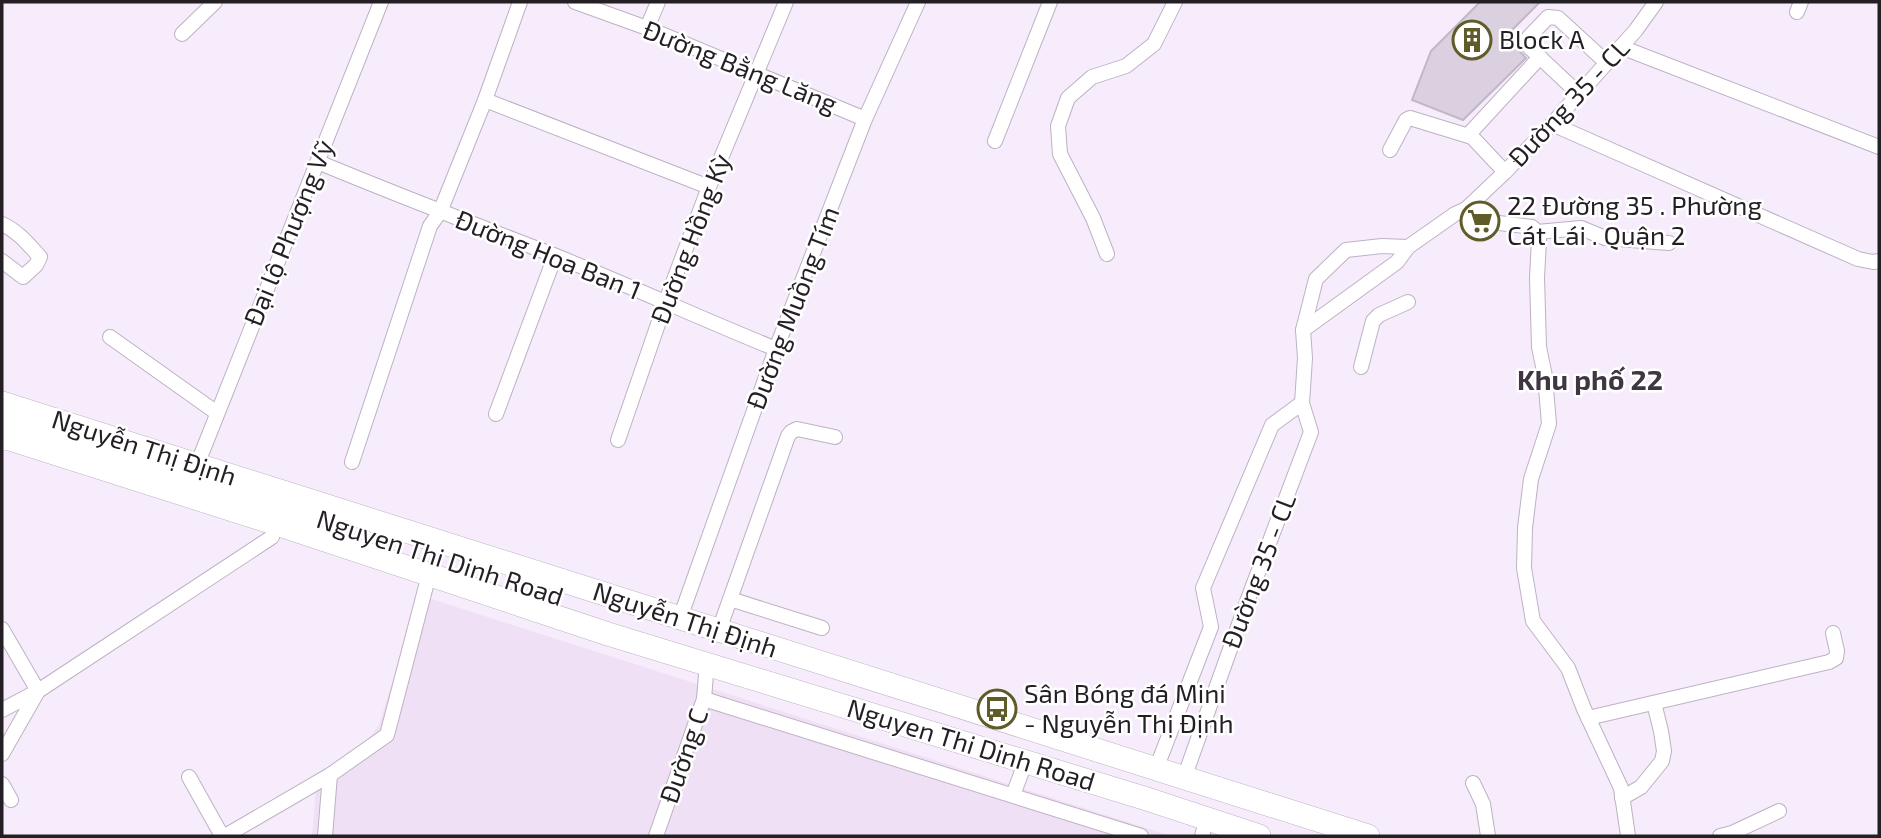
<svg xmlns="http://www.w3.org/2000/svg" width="1881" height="838" viewBox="0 0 1881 838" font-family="'Exo 2',sans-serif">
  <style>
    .built { fill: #efe0f6 }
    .building { fill: #dad0df; stroke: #c1b7c6; stroke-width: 2 }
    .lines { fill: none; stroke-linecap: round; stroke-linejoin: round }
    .minor-casing { stroke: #bdb2c1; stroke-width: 16 }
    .primary-casing { stroke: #bdb2c1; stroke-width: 24 }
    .minor { stroke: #fff; stroke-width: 14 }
    .primary { stroke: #fff; stroke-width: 23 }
    .labels { text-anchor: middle; stroke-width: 5; stroke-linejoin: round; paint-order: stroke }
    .poi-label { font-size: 26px; fill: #231f24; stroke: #fff; text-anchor: start }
    .street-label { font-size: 26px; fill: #231f24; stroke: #fff }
    .neighbourhood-label { font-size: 28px; font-weight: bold; fill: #3f3642; stroke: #fff }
  </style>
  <rect width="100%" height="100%" fill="#f7ecfb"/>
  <path class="built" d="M419,595L1171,836H312L317,775L367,741L379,725Z"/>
  <path class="building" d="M1480,2H1540L1506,36L1526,58L1463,120L1412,100L1431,51Z"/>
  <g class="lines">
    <defs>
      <g id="minor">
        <path d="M575,2L647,28L865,119"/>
        <path d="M1797,12L1801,2"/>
        <path d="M647,28L658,2"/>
        <path d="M182,34L215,2"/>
        <path d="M1621,47L1879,147"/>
        <path d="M1579,94L1530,48L1528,38L1548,17L1558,18L1607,63"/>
        <path d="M485,100L709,187"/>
        <path d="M1552,124L1858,259L1873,262L1879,261"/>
        <path d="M995,141L1050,2"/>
        <path d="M1390,150L1406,120L1410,118L1472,137"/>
        <path d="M318,162C397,195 476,225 556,256C630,286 702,319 776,349"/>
        <path d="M1505,172L1472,137L1471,132L1540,57"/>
        <path d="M1466,209L1482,221L1532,227L1537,232L1539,240L1537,278L1539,347L1545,376L1549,424L1531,479L1525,528L1524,568L1533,621L1568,668L1584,709L1621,788L1628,836"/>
        <path d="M2,224C18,231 29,245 40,257L36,265L23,277L2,261"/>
        <path d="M1537,232L1581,228L1605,238L1669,243"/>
        <path d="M1107,254L1093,218L1060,154L1058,126L1068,98L1092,77L1126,66L1154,44L1175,2"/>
        <path d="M1303,330L1397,262L1408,247L1455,214L1466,209L1505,172L1552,124L1636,30L1656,2"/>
        <path d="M110,337L217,413"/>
        <path d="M1361,367L1373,321L1379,315L1408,302"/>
        <path d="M496,414L555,256"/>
        <path d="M618,440L666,301L709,187L786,2"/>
        <path d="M352,462L430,226L440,212L485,100L520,2"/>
        <path d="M197,465L381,2"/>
        <path d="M730,599L822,628"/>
        <path d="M680,618L776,349L865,119L918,2"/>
        <path d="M2,629L38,691L2,710"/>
        <path d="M719,630L788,436L791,432L797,429L835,437"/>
        <path d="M704,699L1141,836"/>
        <path d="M1588,718L1829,662L1836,658L1837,651L1833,633"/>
        <path d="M2,754L38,691L272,537"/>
        <path d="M1156,769L1211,627L1203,588L1272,425L1302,403"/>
        <path d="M189,777L222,836"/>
        <path d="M1184,778L1248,599L1311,432L1302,403L1305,358L1303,330L1316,279L1346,250L1382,246L1408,247"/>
        <path d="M1473,783L1483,804L1488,836"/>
        <path d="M2,784L11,800"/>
        <path d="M1013,795L1021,774"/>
        <path d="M1622,798L1641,787L1662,761L1664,751L1661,731L1654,703"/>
        <path d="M225,836L330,775L387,735L426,586"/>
        <path d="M325,836L330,775"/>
        <path d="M656,836L704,699L706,674"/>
        <path d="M1202,836L1203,832"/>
        <path d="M1720,836L1732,833L1779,811"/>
      </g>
      <g id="primary">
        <path d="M2,403L1368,836"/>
        <path d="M2,420L307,517"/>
        <path d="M2,439H10L283,526L608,634L1147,799L1259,836"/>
      </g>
    </defs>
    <use href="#minor" class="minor-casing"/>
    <use href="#primary" class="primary-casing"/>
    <use href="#minor" class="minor"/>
    <use href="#primary" class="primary"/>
  </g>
  <defs>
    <symbol id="building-ring" viewBox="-11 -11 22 22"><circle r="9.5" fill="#fff" stroke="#5f5c29" stroke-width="1.5"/><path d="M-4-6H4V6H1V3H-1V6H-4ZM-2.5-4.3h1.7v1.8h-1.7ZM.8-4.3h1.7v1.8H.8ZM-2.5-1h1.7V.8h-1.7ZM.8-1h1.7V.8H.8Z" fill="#5f5c29"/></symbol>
    <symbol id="supermarket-ring" viewBox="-11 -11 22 22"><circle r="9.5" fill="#fff" stroke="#5f5c29" stroke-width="1.5"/><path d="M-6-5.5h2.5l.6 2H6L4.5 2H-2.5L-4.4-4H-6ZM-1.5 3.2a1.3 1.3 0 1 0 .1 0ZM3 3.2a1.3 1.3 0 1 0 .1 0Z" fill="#5f5c29"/></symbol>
    <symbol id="bus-ring" viewBox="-11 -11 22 22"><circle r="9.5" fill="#fff" stroke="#5f5c29" stroke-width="1.5"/><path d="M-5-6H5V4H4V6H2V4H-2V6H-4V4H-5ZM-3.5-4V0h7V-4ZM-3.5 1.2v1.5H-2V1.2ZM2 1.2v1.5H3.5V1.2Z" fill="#5f5c29"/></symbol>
  </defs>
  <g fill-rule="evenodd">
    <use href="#building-ring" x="1450" y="18" width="44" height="44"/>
    <use href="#supermarket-ring" x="1458" y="199" width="44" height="44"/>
    <use href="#bus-ring" x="975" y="687" width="44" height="44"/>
  </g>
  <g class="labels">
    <g class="poi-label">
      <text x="1499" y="49">Block A</text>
      <text x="1507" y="215">22 Đường 35 . Phường<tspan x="1507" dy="30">Cát Lái . Quận 2</tspan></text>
      <text x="1024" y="703">Sân Bóng đá Mini<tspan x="1024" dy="30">- Nguyễn Thị Định</tspan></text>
    </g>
    <g class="street-label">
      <text transform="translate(740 67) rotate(22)" y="9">Đường Bằng Lăng</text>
      <text transform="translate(1569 103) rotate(-47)" y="9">Đường 35 - CL</text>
      <text transform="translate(289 233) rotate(-68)" y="9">Đại lộ Phượng Vỹ</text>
      <text transform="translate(691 239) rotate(-69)" y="9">Đường Hồng Kỳ</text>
      <text transform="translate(548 255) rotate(22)" y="9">Đường Hoa Ban 1</text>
      <text transform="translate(793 308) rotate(-69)" y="9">Đường Muồng Tím</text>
      <text transform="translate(144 448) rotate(18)" y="9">Nguyễn Thị Định</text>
      <text transform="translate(440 558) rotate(18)" y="9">Nguyen Thi Dinh Road</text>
      <text transform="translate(1259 571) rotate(-69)" y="9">Đường 35 - CL</text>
      <text transform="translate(685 620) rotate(18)" y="9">Nguyễn Thị Định</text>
      <text transform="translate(971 745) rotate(17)" y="9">Nguyen Thi Dinh Road</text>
      <text transform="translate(684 756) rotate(-71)" y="9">Đường C</text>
    </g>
    <g class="neighbourhood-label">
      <text x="1590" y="390">Khu phố 22</text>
    </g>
  </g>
  <rect width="1881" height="838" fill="none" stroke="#231f24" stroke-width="7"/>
</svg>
